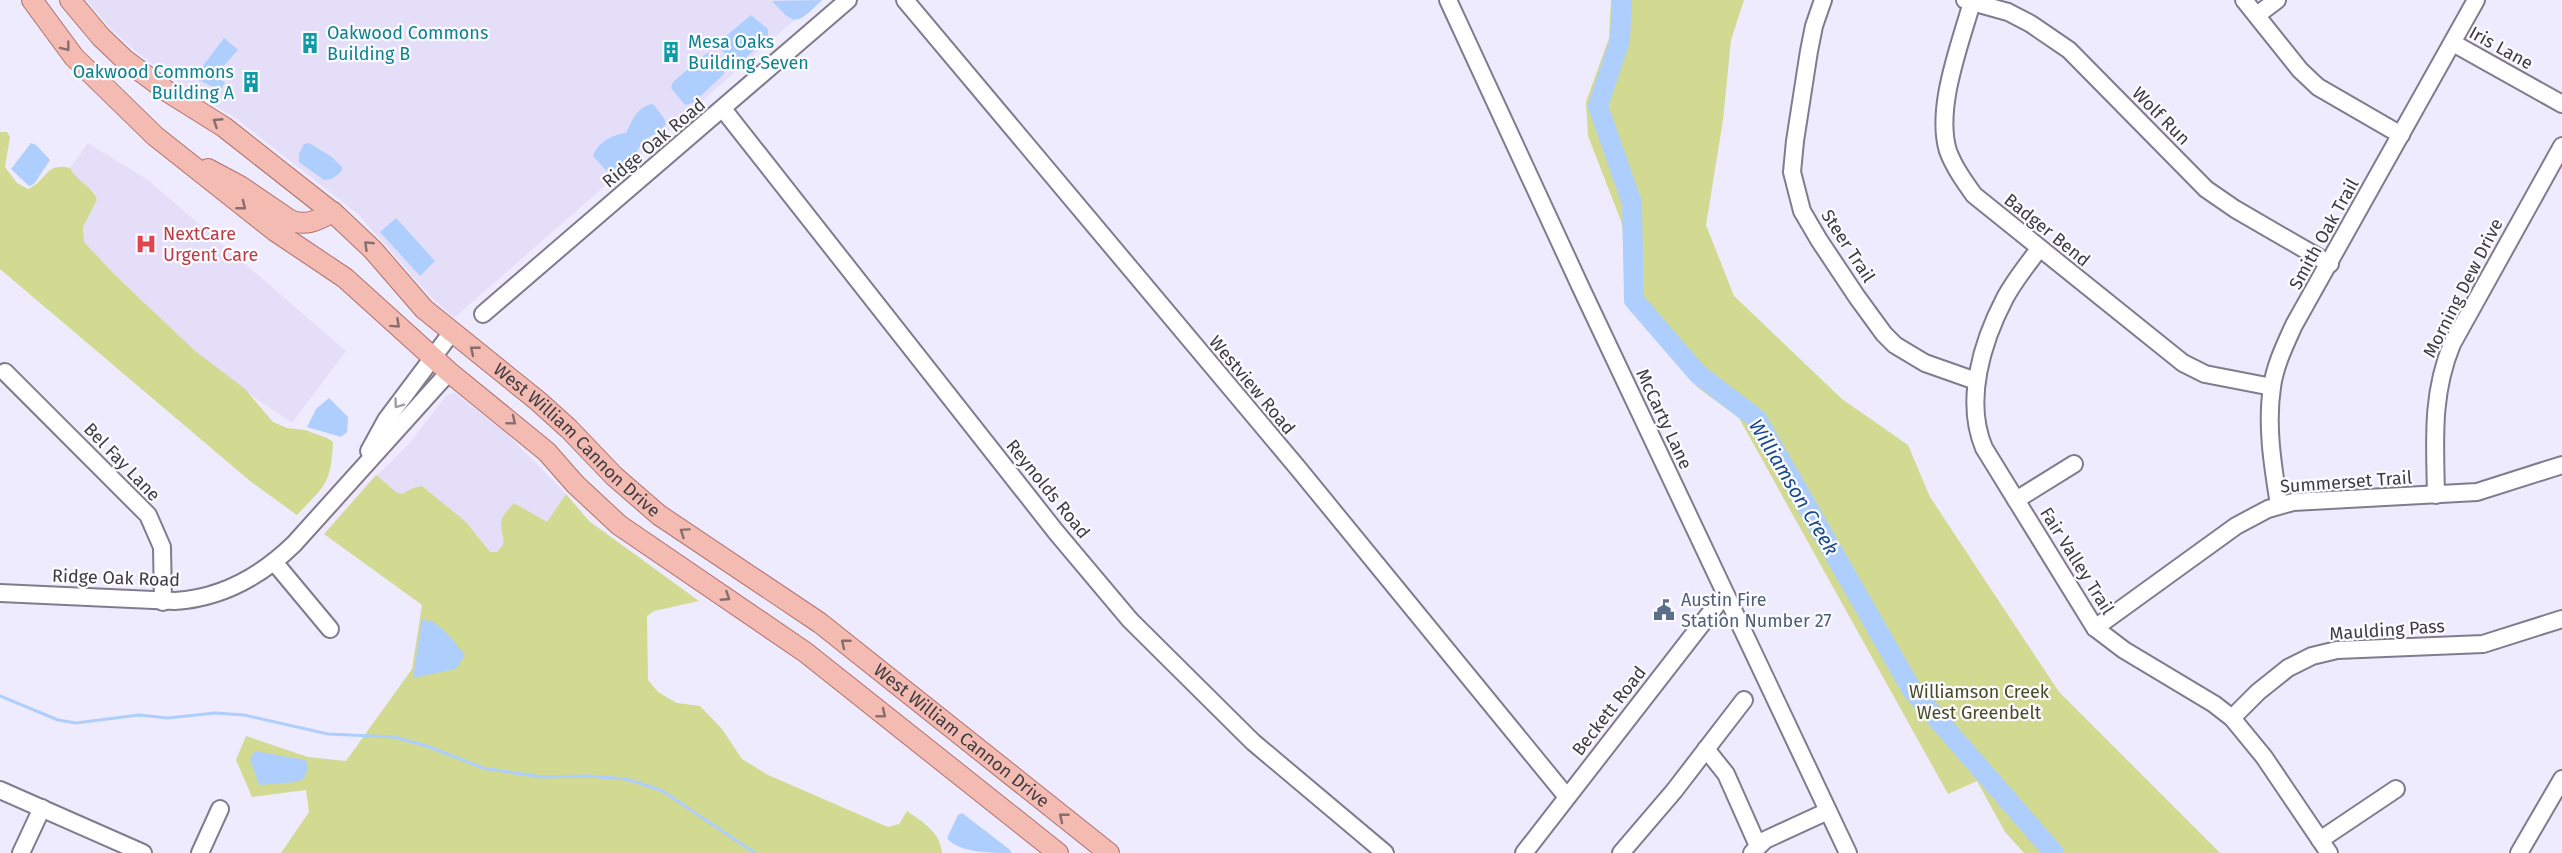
<svg xmlns="http://www.w3.org/2000/svg" width="2562" height="853" viewBox="0 0 2562 853" font-family="'Fira Sans',sans-serif">
  <style>
    .built { fill: #e4def9 }
    .green { fill: #d2d991 }
    .water { fill: #aecffd }
    .lines { fill: none; stroke-linecap: round; stroke-linejoin: round }
    .stream { stroke: #aecffd; stroke-width: 3 }
    .river { stroke: #aecffd; stroke-width: 20 }
    .minor-casing { stroke: #807b8d; stroke-width: 20 }
    .major-casing { stroke: #af7169; stroke-width: 22 }
    .minor { stroke: #fff; stroke-width: 16 }
    .major { stroke: #f4bbb2; stroke-width: 20 }
    .oneway { stroke: #866e6f }
    .oneway2 { stroke: #9e9da0 }
    .labels { text-anchor: middle; stroke-width: 4.5; stroke-linejoin: round; paint-order: stroke }
    .culture-label { font-size: 18px; fill: #0d838f; stroke: #fcfbff; text-anchor: start }
    .street-label { font-size: 18px; fill: #3d3b42; stroke: #fcfbff }
    .health-label { font-size: 18px; fill: #be3a42; stroke: #fcfbff; text-anchor: start }
    .service-label { font-size: 18px; fill: #4e5e75; stroke: #fcfbff; text-anchor: start }
    .park-label { font-size: 18px; fill: #474b22; stroke: #fcfbff }
    .water-label { font-size: 20px; font-style: italic; fill: #164c8d; stroke: #fcfbff }
  </style>
  <rect width="100%" height="100%" fill="#efebfe"/>
  <g class="built">
    <path d="M86,0H817L454,318L429,295L359,215L237,119L183,86L139,54L112,30Z"/>
    <path d="M88,143L149,181L346,351L292,423L255,398L194,350L115,275L84,242L83,227L97,200L95,193L75,178L70,168Z"/>
    <path d="M452,393H455L506,433L566,494L534,542L520,567L364,488L409,444L446,396Z"/>
  </g>
  <g class="green">
    <path d="M1611,0H1744L1731,40L1723,120L1706,225L1734,296L1842,399L1908,445L1930,497L2059,692L2220,853H2024L2005,832L1977,781L1948,794L1739,418L1697,387L1664,347L1637,299L1621,221L1588,136L1586,102L1609,38Z"/>
    <path d="M0,132H7L10,137L5,167L17,183L28,189C48,181 44,162 70,168C78,183 94,187 97,200L83,227L84,242L115,275L194,350L245,389L273,422L287,428L305,430L327,438L333,442C331,485 325,485 297,515L250,481L0,269Z"/>
    <path d="M376,475L396,492L402,494L413,488L422,486L466,522L490,552H497C509,540 501,538 501,525C501,516 509,509 514,503L547,522L566,494L589,521L699,601L654,611L647,616L648,680L658,692L677,703L700,706L722,729L742,759L768,775L888,827L899,824L907,811C924,823 940,832 942,853H281L309,812L306,790L252,797L236,760L246,736L308,757L346,761L412,669L422,605L324,534Z"/>
  </g>
  <g class="water">
    <path d="M822,0C797,24 796,28 772,1Z"/>
    <path d="M751,15L768,29V37L741,62L735,63L718,47L719,42Z"/>
    <path d="M224,38L238,50L216,74L225,83L220,90L194,78Z"/>
    <path d="M707,53H713L724,64V74L693,103L685,105L671,88L673,82Z"/>
    <path d="M653,104L664,118L666,124L660,131L644,140L632,159L612,177L593,156C597,143 613,134 626,133C632,121 637,106 653,104Z"/>
    <path d="M31,143L36,145L50,160L34,184L29,186L11,169Z"/>
    <path d="M309,143L332,157L342,167V170C338,176 332,180 324,180L299,162V154L304,144Z"/>
    <path d="M396,218L435,261L420,276L380,232Z"/>
    <path d="M329,398L348,417L347,432L341,437L307,427L316,409Z"/>
    <path d="M422,618L428,622L431,620L447,633L465,655L456,669L413,678Z"/>
    <path d="M255,751L306,760L308,767L304,779L296,782L259,785L250,759Z"/>
    <path d="M962,813L1009,849L1012,853C991,853 959,853 947,838L958,815Z"/>
  </g>
  <g class="lines">
    <path class="stream" d="M0,696L58,720L76,723L139,715L168,718L215,713L244,715L328,734L394,737L427,746L483,768L541,777L588,776L626,779L661,790L755,853"/>
    <path class="river" d="M1622,0L1620,40L1598,106L1632,203L1634,300L1698,374L1757,419L1912,690L2054,853"/>
    <defs>
      <g id="minor">
        <path d="M905,0L1297,467L1567,797"/>
        <path d="M1448,0L1582,290L1848,853"/>
        <path d="M1823,0L1814,26L1809,51L1795,141L1792,172L1802,211L1819,240L1857,297L1884,334L1895,345L1925,363L1976,381"/>
        <path d="M1965,0L2008,12L2031,24L2069,50L2206,189L2235,209L2330,264"/>
        <path d="M2244,0L2300,70L2318,87L2401,135"/>
        <path d="M1972,2C1960,45 1935,108 1948,151C1954,167 1964,181 1974,195L2183,363L2205,374L2272,387"/>
        <path d="M2257,15L2277,0"/>
        <path d="M2453,43L2562,104"/>
        <path d="M723,109L1056,532L1130,620L1253,742L1385,853"/>
        <path d="M2039,249C2027,265 2014,281 2005,298C1982,342 1964,401 1984,448L2095,628L2124,650L2214,704L2232,718L2264,757L2329,853"/>
        <path d="M483,314L848,0"/>
        <path d="M5,372L148,515L162,547L163,602"/>
        <path d="M369,451L386,420L452,332"/>
        <path d="M2436,495C2435,441 2431,395 2452,344L2562,146"/>
        <path d="M2016,500L2074,464"/>
        <path d="M2279,505C2273,467 2266,426 2272,387C2275,365 2285,345 2294,325L2476,0"/>
        <path d="M275,563L330,629"/>
        <path d="M0,593L175,601C222,598 261,576 294,544L449,372"/>
        <path d="M2095,628L2236,526L2268,509L2293,502L2477,492L2562,465"/>
        <path d="M2232,718L2258,692L2288,668L2312,656L2337,650L2483,644L2562,619"/>
        <path d="M1706,749L1726,774L1758,846"/>
        <path d="M0,790L143,853"/>
        <path d="M2320,840L2396,789"/>
        <path d="M21,853L42,808"/>
        <path d="M200,853L220,809"/>
        <path d="M1524,853L1725,594"/>
        <path d="M1621,853L1674,791L1744,700"/>
        <path d="M1752,853L1765,840L1828,811"/>
        <path d="M2519,853L2562,779"/>
      </g>
      <g id="major">
        <path d="M32,0L74,57L155,136L275,231L345,278L449,372L547,452L575,484L619,525L805,652L1058,853"/>
        <path id="s1" d="M70,0L101,37L124,59L168,92L224,127L337,216L373,250L424,309L538,401L569,429L614,476L659,515L820,623L1109,853"/>
        <path d="M208,169L240,186L290,220C306,227 318,220 333,212"/>
      </g>
    </defs>
    <use href="#minor" class="minor-casing"/>
    <use href="#major" class="major-casing"/>
    <use href="#minor" class="minor"/>
    <use href="#major" class="major"/>
  </g>
  <defs><path id="oneway-chevron" d="M-2-3.5L2.5 0L-2 3.5" fill="none" stroke-width="1.6" stroke-linecap="round" stroke-linejoin="round" transform="scale(1.5)"/></defs>
  <g class="oneway">
    <use href="#oneway-chevron" transform="translate(66 47) rotate(52)"/>
    <use href="#oneway-chevron" transform="translate(217 122) rotate(-147)"/>
    <use href="#oneway-chevron" transform="translate(242 206) rotate(38)"/>
    <use href="#oneway-chevron" transform="translate(368 245) rotate(-136)"/>
    <use href="#oneway-chevron" transform="translate(396 324) rotate(42)"/>
    <use href="#oneway-chevron" transform="translate(474 350) rotate(-141)"/>
    <use href="#oneway-chevron" transform="translate(512 421) rotate(39)"/>
    <use href="#oneway-chevron" transform="translate(684 532) rotate(-146)"/>
    <use href="#oneway-chevron" transform="translate(726 597) rotate(33)"/>
    <use href="#oneway-chevron" transform="translate(845 643) rotate(-141)"/>
    <use href="#oneway-chevron" transform="translate(882 714) rotate(39)"/>
    <use href="#oneway-chevron" transform="translate(1063 817) rotate(-141)"/>
  </g>
  <use class="oneway2" href="#oneway-chevron" transform="translate(398 404) rotate(126)"/>
  <defs>
    <symbol id="building-bare" viewBox="-9 -9 18 18"><path d="M-4-6H4V6H1V3H-1V6H-4ZM-2.5-4.3h1.7v1.8h-1.7ZM.8-4.3h1.7v1.8H.8ZM-2.5-1h1.7V.8h-1.7ZM.8-1h1.7V.8H.8Z" fill="#0f9aa8" stroke="#fcfbff" stroke-width="2.5" paint-order="stroke"/></symbol>
    <symbol id="hospital-bare" viewBox="-9 -9 18 18"><path d="M-5-5h3v3.5h4V-5h3V5h-3V1.5h-4V5h-3Z" fill="#e0444e" stroke="#fcfbff" stroke-width="2.5" paint-order="stroke"/></symbol>
    <symbol id="civic-bare" viewBox="-9 -9 18 18"><path d="M-.6-6.5H3V-4.5H.6V-3L4-1V1h2V6H-6V1h2V-1L-.6-3ZM-1.2 2.5V6h2.4V2.5Z" fill="#5c6f8a" stroke="#fcfbff" stroke-width="2.5" paint-order="stroke"/></symbol>
  </defs>
  <g fill-rule="evenodd">
    <use href="#building-bare" x="295" y="28" width="30" height="30"/>
    <use href="#building-bare" x="656" y="37" width="30" height="30"/>
    <use href="#building-bare" x="236" y="67" width="30" height="30"/>
    <use href="#hospital-bare" x="131" y="229" width="30" height="30"/>
    <use href="#civic-bare" x="1649" y="595" width="30" height="30"/>
  </g>
  <g class="labels">
    <g class="culture-label">
      <text x="327" y="39">Oakwood Commons<tspan x="327" dy="21">Building B</tspan></text>
      <text x="688" y="48">Mesa Oaks<tspan x="688" dy="21">Building Seven</tspan></text>
      <text x="234" y="78" text-anchor="end">Oakwood Commons<tspan x="234" dy="21">Building A</tspan></text>
    </g>
    <g class="street-label">
      <text transform="translate(2501 48) rotate(29)" y="6">Iris Lane</text>
      <text transform="translate(2161 116) rotate(45)" y="6">Wolf Run</text>
      <text transform="translate(654 143) rotate(-40)" y="6">Ridge Oak Road</text>
      <text transform="translate(2047 230) rotate(39)" y="6">Badger Bend</text>
      <text transform="translate(2324 234) rotate(-61)" y="6">Smith Oak Trail</text>
      <text transform="translate(1848 246) rotate(57)" y="6">Steer Trail</text>
      <text transform="translate(2463 288) rotate(-63)" y="6">Morning Dew Drive</text>
      <text transform="translate(1252 385) rotate(50)" y="6">Westview Road</text>
      <text transform="translate(1664 419) rotate(65)" y="6">McCarty Lane</text>
      <text dy="6" stroke="none"><textPath href="#s1" startOffset="674">West William Cannon Drive</textPath></text>
      <text transform="translate(122 462) rotate(46)" y="6">Bel Fay Lane</text>
      <text transform="translate(2346 482) rotate(-4)" y="6">Summerset Trail</text>
      <text transform="translate(1048 489) rotate(51)" y="6">Reynolds Road</text>
      <text transform="translate(2077 561) rotate(58)" y="6">Fair Valley Trail</text>
      <text transform="translate(116 578) rotate(2)" y="6">Ridge Oak Road</text>
      <text transform="translate(2387 630) rotate(-4)" y="6">Maulding Pass</text>
      <text transform="translate(1609 711) rotate(-52)" y="6">Beckett Road</text>
      <text dy="6" stroke="none"><textPath href="#s1" startOffset="1160">West William Cannon Drive</textPath></text>
    </g>
    <g class="health-label">
      <text x="163" y="240">NextCare<tspan x="163" dy="21">Urgent Care</tspan></text>
    </g>
    <g class="service-label">
      <text x="1681" y="606">Austin Fire<tspan x="1681" dy="21">Station Number 27</tspan></text>
    </g>
    <g class="park-label">
      <text x="1979" y="698">Williamson Creek<tspan x="1979" dy="21">West Greenbelt</tspan></text>
    </g>
    <g class="water-label">
      <text transform="translate(1794 487) rotate(59)" y="7">Williamson Creek</text>
    </g>
  </g>
</svg>
